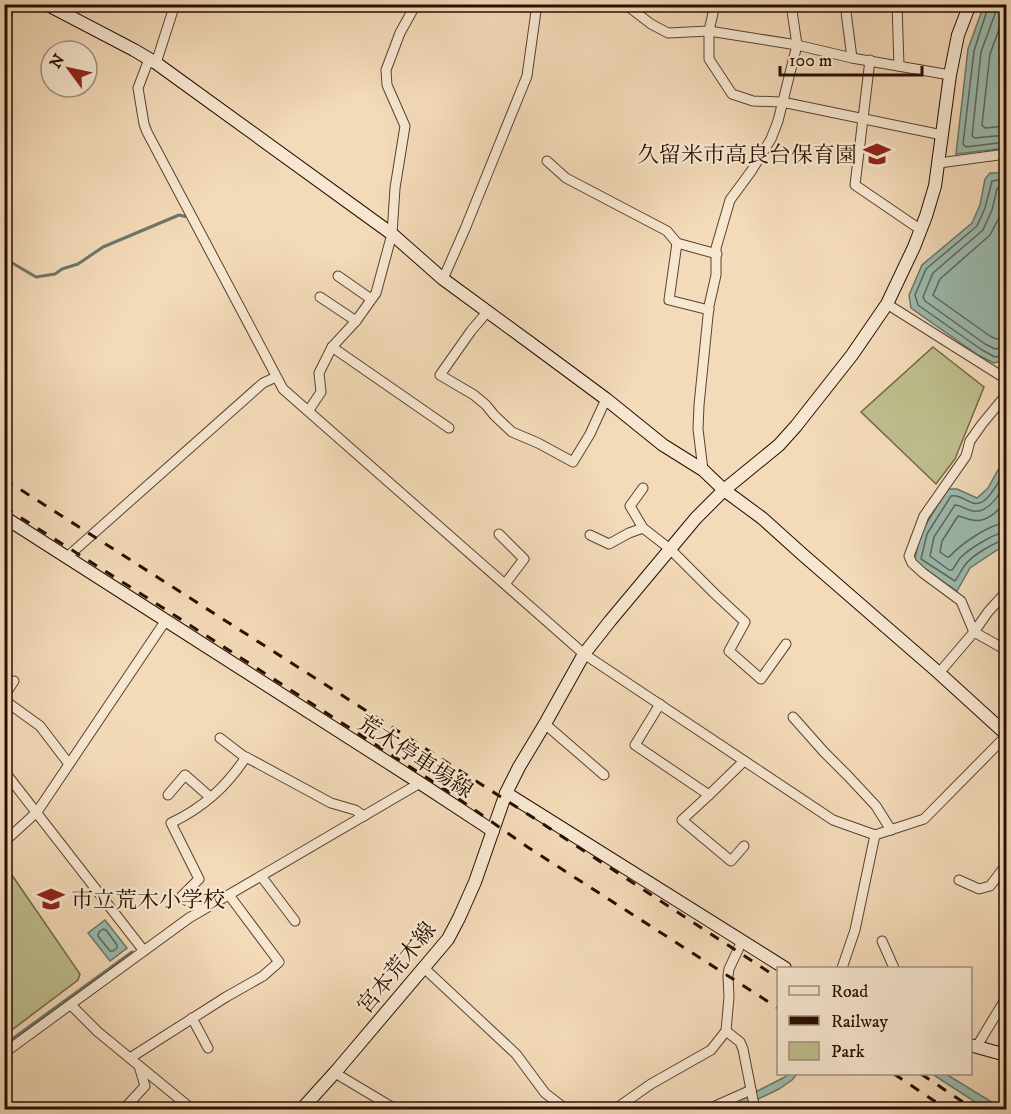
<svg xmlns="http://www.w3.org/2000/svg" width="1011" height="1114" viewBox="0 0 1011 1114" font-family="'IM FELL DW Pica','Noto Serif JP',serif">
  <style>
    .green { fill: #bebe8d; stroke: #736646; stroke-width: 1.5 }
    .water { fill: #9bbbb0; stroke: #6d766a; stroke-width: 1.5 }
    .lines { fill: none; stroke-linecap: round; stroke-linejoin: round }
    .shore { stroke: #626458; stroke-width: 1.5 }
    .stream { stroke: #6d766a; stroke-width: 3 }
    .street-casing { stroke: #5b412e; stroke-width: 11 }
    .secondary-casing { stroke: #280e00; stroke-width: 14 }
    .street { stroke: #f7e7d1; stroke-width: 9 }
    .secondary { stroke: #f7e7d1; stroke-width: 12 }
    .rail { stroke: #280e00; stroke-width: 3; stroke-dasharray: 10 10; stroke-linecap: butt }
    .labels { text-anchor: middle; stroke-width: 4.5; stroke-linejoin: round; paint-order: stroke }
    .poi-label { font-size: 22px; fill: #280e00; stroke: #f7e7d1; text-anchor: end }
    .street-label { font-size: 22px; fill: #280e00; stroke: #f7e7d1 }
  </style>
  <rect width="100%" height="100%" fill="#f3dab8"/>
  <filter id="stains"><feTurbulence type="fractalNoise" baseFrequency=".00333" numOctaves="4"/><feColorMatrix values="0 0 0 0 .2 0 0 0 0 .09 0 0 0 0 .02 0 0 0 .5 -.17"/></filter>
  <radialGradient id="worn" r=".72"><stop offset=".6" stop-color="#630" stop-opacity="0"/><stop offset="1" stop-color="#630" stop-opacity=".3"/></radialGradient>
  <g class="green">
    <path d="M933,347L984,387L955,459L936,484L861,412Z"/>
    <path d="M5,865L80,974L78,980L13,1029L5,1033Z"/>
  </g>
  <g class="water">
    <path d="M984,5H1006V148L956,154L968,49Z"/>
    <path d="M990,173H1006V360L994,363L978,355L911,308L909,295L922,265L972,223L980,205L985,179Z"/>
    <path d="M1006,464V544L970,568L957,591L914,562L921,532L948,489H957L977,498L988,488L998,470Z"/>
    <path d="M105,920L127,948L110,961L88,933Z"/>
    <path d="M789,1074H797L792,1080L779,1089L737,1109L720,1110L783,1078Z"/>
    <path d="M932,1074H946L1003,1109H986Z"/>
  </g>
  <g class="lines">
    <g class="shore">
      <path d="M989,4L974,51L963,144L966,147L1006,142"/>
      <path d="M997,4L996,11L981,52L972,136L975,138L1006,135"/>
      <path d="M1006,4L1005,13L990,54L982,125L985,128L1006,126"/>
      <path d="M1006,179L992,181L985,208L977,226L926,269L915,295L918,305L982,350L995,357L1006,355"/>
      <path d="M1006,187H999L997,189L992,210L983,230L933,273L923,297L925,301L985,344L995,349L1006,347"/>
      <path d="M1006,196L1005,198L1001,214L990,235L940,279L933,295L935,297L990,336L996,339L1006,338"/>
      <path d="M1006,472C998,479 988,508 973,503C965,501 960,494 951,496L927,534L921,559L955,581C959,576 961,570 965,565C971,556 996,541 1006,540"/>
      <path d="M1006,483C1000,494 988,514 973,511C966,510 961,505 955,505L934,537L930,556L949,570H952C955,567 957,562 960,558C969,549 994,533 1006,532"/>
      <path d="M1006,501C998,511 987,523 972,520C967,519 963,517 958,516L942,541L940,552L947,557H949C961,544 989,524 1006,523"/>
      <path d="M103,929L106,930L117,945V948L113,951H110L98,936L99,932Z"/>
    </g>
    <g class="stream">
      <path d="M4,263L9,261L36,277L55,274L62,269L78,264L103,247L179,215L188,217"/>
      <path d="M4,1045L132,952"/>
    </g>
    <defs>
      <g id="street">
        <path d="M625,4L651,24L668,33L709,31L797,45L852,58L950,75"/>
        <path d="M715,4L709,31V59L732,94L753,101L782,102L942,135"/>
        <path d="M845,4L852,58"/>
        <path d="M897,4L899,66"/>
        <path d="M4,33L9,4"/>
        <path d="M149,59L138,88L144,124L147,132L283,389L584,654L833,820L875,835L924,819L1006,736"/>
        <path d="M870,60L855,185L921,230"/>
        <path d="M156,63L175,4"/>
        <path d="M547,161L566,178L667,231L677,243L717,254"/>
        <path d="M939,163L1006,154"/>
        <path d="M677,243L669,300L709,310"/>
        <path d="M338,276L371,299"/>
        <path d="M443,279L465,229L527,76L537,4"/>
        <path d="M320,297L356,321"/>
        <path d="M887,304L1006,379"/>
        <path d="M487,312L471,331L440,375L474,395L486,405L494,415L512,432L538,443L573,462L590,434L606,399"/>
        <path d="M332,347L449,428"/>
        <path d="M1006,395L982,424L970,441L966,456L924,516L909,556L912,563L923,573L961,601L974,632L1006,650"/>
        <path d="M309,410L321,392L319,373L332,347L356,321L376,293L392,234L395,188L405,126L387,85L386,70L400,33L416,4"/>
        <path d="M703,470L698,429L699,405L709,306L716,275V248L730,200L752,170L771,139L778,121L797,45L791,4"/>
        <path d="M643,488L630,506L643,528"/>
        <path d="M499,534L524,559L505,584"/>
        <path d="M590,535L609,544L629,533L643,528L670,549L715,594L745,622L729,651L761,679L786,644"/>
        <path d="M67,557L263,383L276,377"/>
        <path d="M939,673L974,632L988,612L1006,592"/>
        <path d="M4,696L14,681"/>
        <path d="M4,700L40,726L69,764"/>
        <path d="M660,704L635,745L709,795"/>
        <path d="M793,717L824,752L848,776L876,806L891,830"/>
        <path d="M545,724L604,775"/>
        <path d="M220,738L246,758"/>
        <path d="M744,761L709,795L682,820L731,861L744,846"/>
        <path d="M4,771L144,951"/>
        <path d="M168,795L185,775L210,797"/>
        <path d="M4,842L37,812L166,620"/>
        <path d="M261,876L295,921"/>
        <path d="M959,880L979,889L990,886L1006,865"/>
        <path d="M202,910L181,897L199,879L171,823C204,807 226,787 246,757L331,803L355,810L364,816"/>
        <path d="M882,941L894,968"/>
        <path d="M424,968L516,1054L545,1093L567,1110"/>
        <path d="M842,968L855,930L875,835"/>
        <path d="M71,1005L98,1032L193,1110"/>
        <path d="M192,1018L208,1048"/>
        <path d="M726,1031L740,1042L743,1049L755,1110"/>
        <path d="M977,1046L1006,998"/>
        <path d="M4,1053L189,918L420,783"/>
        <path d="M130,1058L226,997L263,976L279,962L229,895"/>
        <path d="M335,1073L397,1110"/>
        <path d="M123,1110L145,1086L139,1066"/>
        <path d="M614,1110L651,1084L711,1050L726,1031L729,997L728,976L729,969L742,941"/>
        <path d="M706,1110L751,1090"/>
      </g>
      <g id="secondary">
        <path d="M46,4L134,50L156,63L392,234L443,279L529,342L606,399L663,445L703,470L724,490L762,518L802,554L939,673L1006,734"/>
        <path d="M4,517L420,783L493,831"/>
        <path d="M506,793L785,968"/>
        <path d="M970,1045L1006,1055"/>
        <path d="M301,1110L338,1069L448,939L459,918L475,882L506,793L519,767L546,722L584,654L610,621L696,518L724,490L779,445L796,426L852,355L887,304L914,247L926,216L935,186L950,75L958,35L970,4"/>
      </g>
    </defs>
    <use href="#street" class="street-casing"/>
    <use href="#secondary" class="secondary-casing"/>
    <use href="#street" class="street"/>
    <use href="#secondary" class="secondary"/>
    <g class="rail">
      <path d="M4,479L540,822L778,978"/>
      <path d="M4,507L168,611L449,792L529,848L778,1008"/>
      <path d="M894,1074L948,1110"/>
      <path d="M921,1074L975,1110"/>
    </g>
  </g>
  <defs>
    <symbol id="school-bare" viewBox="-9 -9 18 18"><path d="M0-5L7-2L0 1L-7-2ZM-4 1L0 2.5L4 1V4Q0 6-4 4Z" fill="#8f2418" stroke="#f7e7d1" stroke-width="2.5" paint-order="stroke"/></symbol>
  </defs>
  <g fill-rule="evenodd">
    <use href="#school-bare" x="858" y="135" width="38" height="38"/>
    <use href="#school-bare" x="32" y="880" width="38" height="38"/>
  </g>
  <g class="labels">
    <g class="poi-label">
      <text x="857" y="162">久留米市高良台保育園</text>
      <text x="71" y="907" text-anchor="start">市立荒木小学校</text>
    </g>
    <g class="street-label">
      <text transform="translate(416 756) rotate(33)" y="8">荒木停車場線</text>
      <text transform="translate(396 967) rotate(-51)" y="8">宮本荒木線</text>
    </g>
  </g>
  <rect width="1011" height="1114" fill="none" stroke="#f3dab8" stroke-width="24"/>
  <rect x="6" y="6" width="999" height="1102" fill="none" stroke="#280e00" stroke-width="3"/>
  <rect x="12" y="12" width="987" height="1090" fill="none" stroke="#280e00" stroke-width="1.5"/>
  <rect x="777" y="967" width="195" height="108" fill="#f7e7d1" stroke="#a4907d" stroke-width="1.5"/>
  <rect x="789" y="986" width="30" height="9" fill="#f7e7d1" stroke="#a4907d" stroke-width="1.5"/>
  <text x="831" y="997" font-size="18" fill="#280e00">Road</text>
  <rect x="789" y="1016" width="30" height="9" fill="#280e00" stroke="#a4907d" stroke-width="1.5"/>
  <text x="831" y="1027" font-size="18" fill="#280e00">Railway</text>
  <rect x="789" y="1042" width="30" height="18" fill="#bebe8d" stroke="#a4907d" stroke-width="1.5"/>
  <text x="831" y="1057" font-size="18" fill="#280e00">Park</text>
  <g transform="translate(69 69) rotate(303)"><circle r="28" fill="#f7e7d1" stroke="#a4907d" stroke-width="1.5"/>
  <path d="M0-4.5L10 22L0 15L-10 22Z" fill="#8f2418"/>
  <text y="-9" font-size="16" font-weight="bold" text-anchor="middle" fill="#280e00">N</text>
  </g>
  <path d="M780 66v9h142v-9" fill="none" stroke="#280e00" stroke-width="3"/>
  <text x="789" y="66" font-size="18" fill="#280e00" stroke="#f7e7d1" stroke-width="4.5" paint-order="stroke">100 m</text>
  <rect width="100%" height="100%" filter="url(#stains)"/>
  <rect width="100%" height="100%" fill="url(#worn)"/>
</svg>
